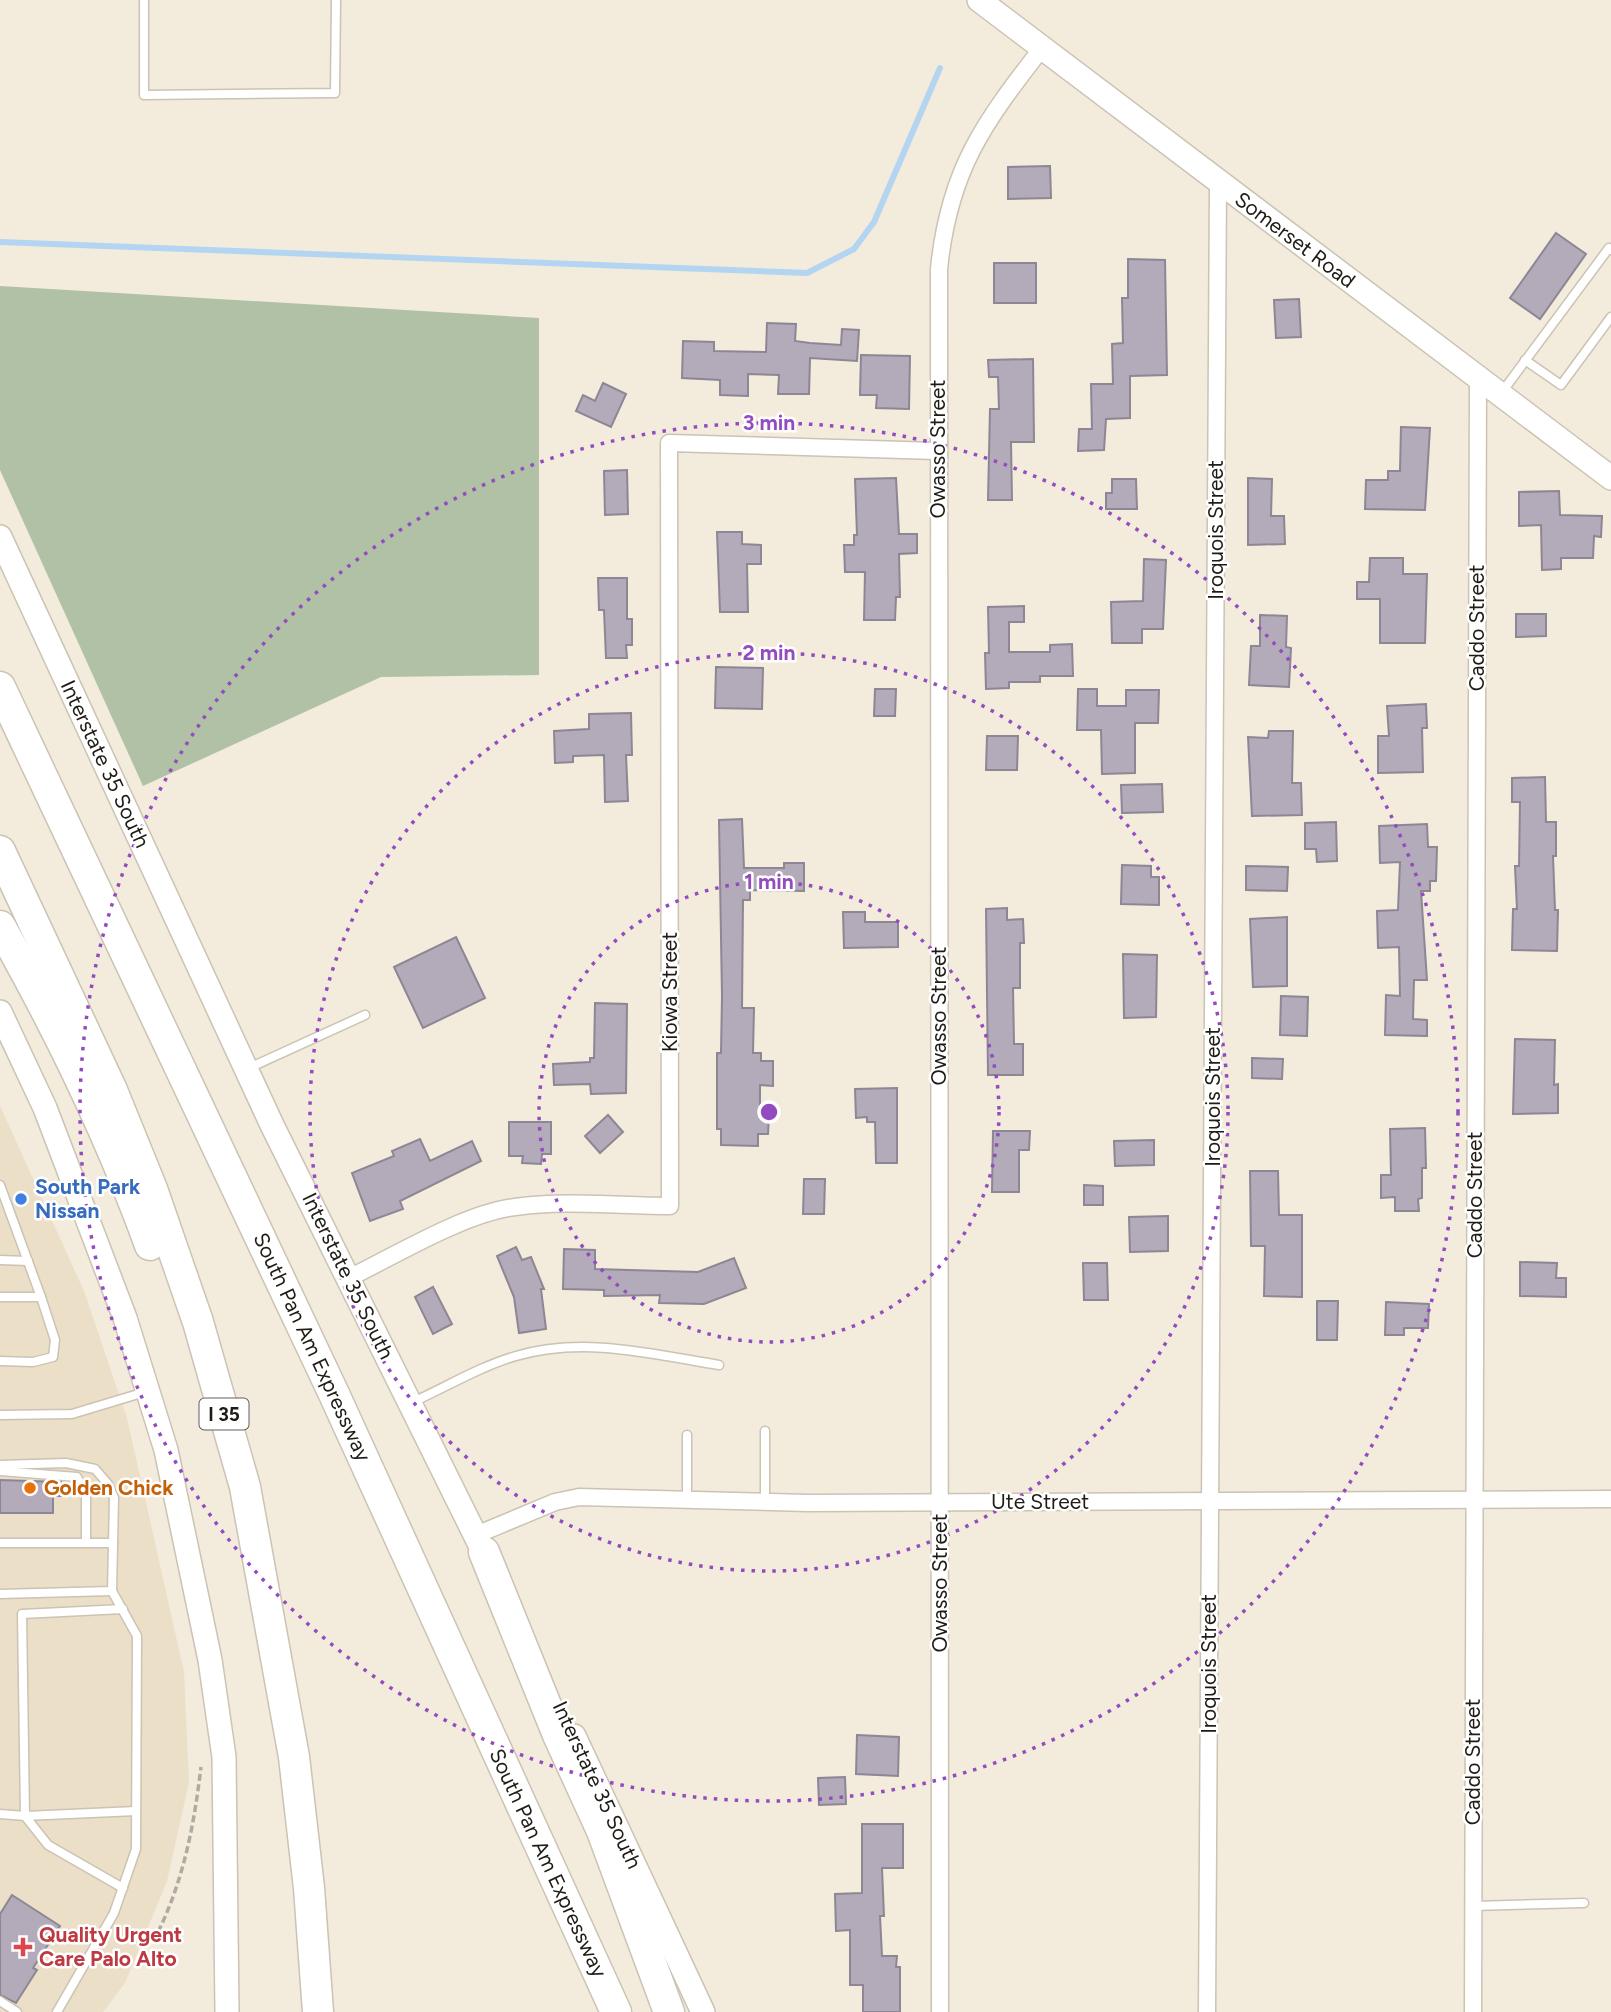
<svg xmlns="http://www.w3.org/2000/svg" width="1611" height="2012" viewBox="0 0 1611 2012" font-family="Figtree,sans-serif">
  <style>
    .built { fill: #ebdfc8 }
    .green { fill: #b1c1a5 }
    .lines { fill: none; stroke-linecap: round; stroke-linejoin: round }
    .stream { stroke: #b4d5f1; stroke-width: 6 }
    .building { fill: #b3abba; stroke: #8d8694; stroke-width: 2 }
    .lane-casing { stroke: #cbc3b3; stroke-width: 11 }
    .street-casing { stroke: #cbc3b3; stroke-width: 19 }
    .secondary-casing { stroke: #cbc3b3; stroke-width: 26 }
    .highway-casing { stroke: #cbc3b3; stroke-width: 33 }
    .path { stroke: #b1ab9e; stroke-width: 3.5; stroke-dasharray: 7 3.5; stroke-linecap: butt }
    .lane { stroke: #fff; stroke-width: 8 }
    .street { stroke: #fff; stroke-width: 16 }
    .secondary { stroke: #fff; stroke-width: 23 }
    .highway { stroke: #fff; stroke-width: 30 }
    .ring { fill: none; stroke: #934cbf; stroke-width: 3.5; stroke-dasharray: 3.5 7 }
    .shop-dot { fill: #3f7fe0; stroke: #fff; stroke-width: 2.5 }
    .food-dot { fill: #e8710a; stroke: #fff; stroke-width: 2.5 }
    .health-dot { fill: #e0444e; stroke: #fff; stroke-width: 2.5 }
    .labels { text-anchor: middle; stroke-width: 5; stroke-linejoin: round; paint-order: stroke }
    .shield { fill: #fff; stroke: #62605c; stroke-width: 2 }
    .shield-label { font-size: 19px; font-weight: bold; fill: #1f1c16 }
    .street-label { font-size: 21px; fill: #1f1c16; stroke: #fff }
    .shop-label { font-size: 21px; font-weight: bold; fill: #366cbe; stroke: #fff; text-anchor: start }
    .food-label { font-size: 21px; font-weight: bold; fill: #c56008; stroke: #fff; text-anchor: start }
    .health-label { font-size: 21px; font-weight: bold; fill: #be3a42; stroke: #fff; text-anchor: start }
    .centre { fill: #934cbf; stroke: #fff; stroke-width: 3.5 }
    .ring-label { font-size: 21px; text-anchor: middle; font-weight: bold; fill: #934cbf; stroke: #fff; stroke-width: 5; stroke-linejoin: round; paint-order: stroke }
  </style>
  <rect width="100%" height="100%" fill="#f3ebdb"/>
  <path class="built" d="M0,1106L84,1291L127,1418L184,1672L189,1782L167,1881L125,1983L103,2012H0Z"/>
  <path class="green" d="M0,286L539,318V675L381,677L143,786L0,470Z"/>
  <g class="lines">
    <path class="stream" d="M0,242L807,273L854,249L874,222L940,68"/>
  </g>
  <g class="building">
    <path d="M1050,166L1051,198L1008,199V167Z"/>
    <path d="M1556,233L1586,254L1540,319L1510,298Z"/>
    <path d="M1128,259L1165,260L1167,375L1130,376V418L1106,419L1104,450L1078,451L1079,429H1092L1091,384H1113L1112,344L1123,343L1122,298H1128Z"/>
    <rect x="994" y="263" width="42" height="40"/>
    <path d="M1299,299L1301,337L1276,338L1274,300Z"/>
    <path d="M767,323L796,324L795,341L810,343L841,345L842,329L859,330L857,361L810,358L809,394H778L779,375L748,374V396L720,395V380L682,378L683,341L714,342V351L766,352Z"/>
    <path d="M861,355L910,356L909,409L876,408L877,395H860Z"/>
    <path d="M1033,359L1034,442H1011L1012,500H988L990,409H999L998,377H989L988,360Z"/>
    <path d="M603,383L626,394L611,427L576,411L583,395L595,401Z"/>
    <path d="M1401,427L1430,428L1425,510L1365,509L1366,480H1388V471H1400Z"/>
    <path d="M627,470L628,514L605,515L604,471Z"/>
    <path d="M896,478L899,534H917V553L899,554L900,597H896L895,620H864L865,572H845L844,545H854V535H857L855,479Z"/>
    <path d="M1248,478L1272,479L1271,516H1284L1285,544L1248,545Z"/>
    <path d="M1112,479H1136L1137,509H1106V493H1112Z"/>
    <path d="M1559,491L1560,515L1602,516L1601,537L1594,536L1593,558H1561V569L1542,570L1541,525L1519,526V492Z"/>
    <path d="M717,532H742V544L761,545V564H747L748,612H720Z"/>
    <path d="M1370,558H1403V574H1427L1425,643H1380V599H1357V582H1369Z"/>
    <path d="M1144,559L1166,560L1163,629H1142V643H1112L1111,602L1143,601Z"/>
    <path d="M598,578H627V619H632V645H626L627,658H606L604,610H599Z"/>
    <path d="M1024,606V622H1009V652H1050V645L1072,644L1073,676H1040V682H1009V688L986,689L985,653H989L988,607Z"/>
    <path d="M1516,614H1546V636L1516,637Z"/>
    <path d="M1260,615L1287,616L1286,647L1291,648L1289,687L1249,685L1251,646H1260Z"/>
    <path d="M716,667L763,668L762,709L715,708Z"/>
    <path d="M875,689H896L895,716H874Z"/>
    <path d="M1078,689H1097V706H1126V690H1159L1158,723H1135V773L1102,774L1101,730H1077Z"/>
    <path d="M1426,704L1427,728H1422L1423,772L1378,773V736H1389L1387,706Z"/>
    <path d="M631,713L632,755H626L628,801L605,802L604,755L573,756V762L555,763L554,731L589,729V714Z"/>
    <path d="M1269,731H1293L1292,783H1301L1302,815L1252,816L1248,737L1268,738Z"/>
    <path d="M987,736H1018L1017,770H986Z"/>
    <path d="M1545,777L1546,822H1556V856H1553L1555,910H1558L1557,951L1512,950L1513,909H1517L1515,866H1519L1520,802H1512V778Z"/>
    <path d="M1162,784L1163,812L1122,813L1121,785Z"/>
    <path d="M742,819L744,868H784V863H804V891L750,890V900H743L742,1008H754L753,1053H761V1061H773V1086L760,1085V1114L769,1115L768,1134H758V1146L721,1145V1129H717V1053H721L722,996L719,820Z"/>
    <path d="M1336,822L1337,861L1317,862L1316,849H1305V823Z"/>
    <path d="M1427,824L1428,847H1437L1436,881H1430V891H1421L1427,980H1414L1413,1019L1427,1020V1036L1385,1035L1386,995L1400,996L1399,947L1378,948L1377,911L1398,910L1400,862L1380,863L1379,826Z"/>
    <path d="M1122,865L1151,866V877H1159V905L1121,904Z"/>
    <path d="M1246,866L1288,867L1287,891L1246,890Z"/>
    <path d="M1007,908V920L1023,919L1024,943H1020V988H1013L1014,1044H1023V1075H988L986,909Z"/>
    <path d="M843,912H865V922H898V947L844,948Z"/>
    <path d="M1287,917V986L1253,987L1250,919Z"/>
    <path d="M456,937L485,998L423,1028L394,967Z"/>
    <path d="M1123,954L1157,955L1156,1017L1124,1018Z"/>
    <path d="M1281,996L1308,997L1307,1036L1280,1035Z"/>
    <path d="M595,1003L627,1004L626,1093L591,1094L590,1084L554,1085L553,1064L590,1062V1058H594Z"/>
    <path d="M1515,1039L1555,1040L1554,1085L1558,1084V1113L1513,1114Z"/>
    <path d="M1252,1058L1283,1059L1282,1079L1252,1078Z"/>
    <path d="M897,1088V1163H876L875,1122H867V1117L856,1118L855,1089Z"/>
    <path d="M608,1115L623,1132L600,1153L585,1136Z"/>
    <path d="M509,1122H551V1154H542L541,1164L522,1163L523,1156H509Z"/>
    <path d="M1425,1128L1426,1168H1422V1198L1418,1199L1419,1211H1395V1197L1381,1198V1175H1391L1390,1129Z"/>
    <path d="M993,1131H1030L1029,1150H1019V1192H992Z"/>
    <path d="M420,1139L430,1161L472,1141L481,1161L400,1201L403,1209L370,1221L352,1173L394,1156L392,1151Z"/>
    <path d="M1154,1140V1165L1115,1166L1114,1141Z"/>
    <path d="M1250,1171H1278L1279,1215H1302V1297L1264,1296L1265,1246H1251Z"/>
    <path d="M804,1179H825L824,1214H803Z"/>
    <path d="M1084,1185L1103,1186V1205H1084Z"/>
    <path d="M1168,1216V1251L1130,1252L1129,1217Z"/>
    <path d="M516,1247L522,1260L531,1257L544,1289H541L546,1329L519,1333L514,1297L497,1256Z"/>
    <path d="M564,1249L595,1250V1269L698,1272L734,1258L746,1288L704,1304L659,1303L660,1295L604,1296V1290L563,1289Z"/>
    <path d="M1520,1262L1557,1263L1556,1278H1566V1297L1520,1296Z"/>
    <path d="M1083,1263H1107L1108,1300H1084Z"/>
    <path d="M433,1287L452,1324L433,1334L415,1297Z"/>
    <path d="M1317,1301H1338L1337,1340H1317Z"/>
    <path d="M1386,1302L1429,1304L1428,1328H1404V1335H1385Z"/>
    <path d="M0,1480L61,1482V1496H53V1513H0Z"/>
    <path d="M857,1735L899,1737L898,1776L856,1774Z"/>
    <path d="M845,1777L846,1804L819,1805L818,1778Z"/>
    <path d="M862,1824H903V1868H882L884,1916H880L882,1956H897L896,1967H900V2012H863V1985H850V1930L836,1931L835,1894L862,1893Z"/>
    <path d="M12,1895L60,1926L33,1968L37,1970L16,2003L0,1995V1914Z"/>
  </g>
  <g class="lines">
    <defs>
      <g id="lane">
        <path d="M144,0V95L335,93L336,0"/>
        <path d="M1525,360L1561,385L1611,317"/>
        <path d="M1502,392L1609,248L1611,250"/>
        <path d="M249,1068L365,1015"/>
        <path d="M0,1185L41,1297H0"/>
        <path d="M0,1260L28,1261"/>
        <path d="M0,1361L33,1362L53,1357L55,1340L41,1297"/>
        <path d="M413,1402C446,1387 481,1366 516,1356C583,1336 652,1354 719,1365"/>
        <path d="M0,1415L72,1414L145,1392"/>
        <path d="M765,1431V1502"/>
        <path d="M687,1435V1500"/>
        <path d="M0,1465L66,1463L95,1469L108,1484L114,1498L112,1591L0,1594"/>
        <path d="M0,1471L77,1477L86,1494V1543"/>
        <path d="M0,1543H113"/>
        <path d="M123,1609L22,1614L25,1816L136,1811"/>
        <path d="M0,1814L25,1816L48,1845L123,1888"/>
        <path d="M1473,1906L1584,1903"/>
        <path d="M0,2001L17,2012"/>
        <path d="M57,2012L114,1913L136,1849L137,1636L112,1591"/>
      </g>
      <g id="street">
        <path d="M349,1278C396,1255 465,1213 515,1207C565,1200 620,1206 670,1206L669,443L937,451"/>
        <path d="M476,1535L555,1502L579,1497L808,1503L1611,1499"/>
        <path d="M940,2012L939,269C949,170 983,124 1042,48"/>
        <path d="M1207,2012L1218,182"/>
        <path d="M1473,2012L1478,379"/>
      </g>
      <g id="secondary">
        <path d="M979,0L1611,478"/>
        <path d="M0,537L272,1125L491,1567"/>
        <path d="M0,1012L45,1108L125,1318L166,1450L210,1660L224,1757L227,2012"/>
        <path d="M574,1736L703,2012"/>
      </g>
      <g id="highway">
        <path d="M0,687L334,1394L616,2012"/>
        <path d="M0,851L111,1088L152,1189L198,1322L245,1487L294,1757L309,1888L318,2012"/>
        <path d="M0,926C58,1028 110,1135 150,1245"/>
        <path d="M484,1552L558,1735L602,1831L669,2012"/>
      </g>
    </defs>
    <use href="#lane" class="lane-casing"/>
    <use href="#street" class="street-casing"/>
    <use href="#secondary" class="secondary-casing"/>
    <use href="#highway" class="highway-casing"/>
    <path class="path" d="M158,1932C184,1879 194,1825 201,1767"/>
    <use href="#lane" class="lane"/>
    <use href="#street" class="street"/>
    <use href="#secondary" class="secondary"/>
    <use href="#highway" class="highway"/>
  </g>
  <g class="ring">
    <circle cx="769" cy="1112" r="230"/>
    <circle cx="769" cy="1112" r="459"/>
    <circle cx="769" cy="1112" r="689"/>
  </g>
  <circle class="shop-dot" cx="21" cy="1199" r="7"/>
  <circle class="food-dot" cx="30" cy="1488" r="7"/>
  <path class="health-dot" d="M19.5 1936.5h7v7h7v7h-7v7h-7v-7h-7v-7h7z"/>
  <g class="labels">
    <rect class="shield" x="199.5" y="1398.5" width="49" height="31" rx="5"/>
    <g class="shield-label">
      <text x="224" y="1421">I 35</text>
    </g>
    <g class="street-label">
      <text transform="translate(1295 240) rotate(37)" y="7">Somerset Road</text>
      <text transform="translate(938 449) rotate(-90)" y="7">Owasso Street</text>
      <text transform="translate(1216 530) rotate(-90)" y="7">Iroquois Street</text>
      <text transform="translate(1477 628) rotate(-90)" y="7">Caddo Street</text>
      <text transform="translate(105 764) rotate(65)" y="7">Interstate 35 South</text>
      <text transform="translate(670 992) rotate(-90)" y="7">Kiowa Street</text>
      <text transform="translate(939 1016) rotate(-90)" y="7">Owasso Street</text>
      <text transform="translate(1213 1097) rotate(-90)" y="7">Iroquois Street</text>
      <text transform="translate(1475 1195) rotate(-90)" y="7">Caddo Street</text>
      <text transform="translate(348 1276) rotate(64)" y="7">Interstate 35 South</text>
      <text transform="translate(312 1347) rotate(65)" y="7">South Pan Am Expressway</text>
      <text x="1040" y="1509">Ute Street</text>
      <text transform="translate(940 1583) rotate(-90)" y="7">Owasso Street</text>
      <text transform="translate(1209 1664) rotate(-90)" y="7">Iroquois Street</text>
      <text transform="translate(1473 1762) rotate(-90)" y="7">Caddo Street</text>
      <text transform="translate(597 1785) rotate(65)" y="7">Interstate 35 South</text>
      <text transform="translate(548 1863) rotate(65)" y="7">South Pan Am Expressway</text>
    </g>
    <g class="shop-label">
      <text x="35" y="1194">South Park<tspan x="35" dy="24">Nissan</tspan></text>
    </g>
    <g class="food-label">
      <text x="44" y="1495">Golden Chick</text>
    </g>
    <g class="health-label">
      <text x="39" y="1942">Quality Urgent<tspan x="39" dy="24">Care Palo Alto</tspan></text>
    </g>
  </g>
  <circle cx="769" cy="1112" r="10" class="centre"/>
  <g class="ring-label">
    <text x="769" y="430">3 min</text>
    <text x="769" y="660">2 min</text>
    <text x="769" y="889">1 min</text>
  </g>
</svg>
